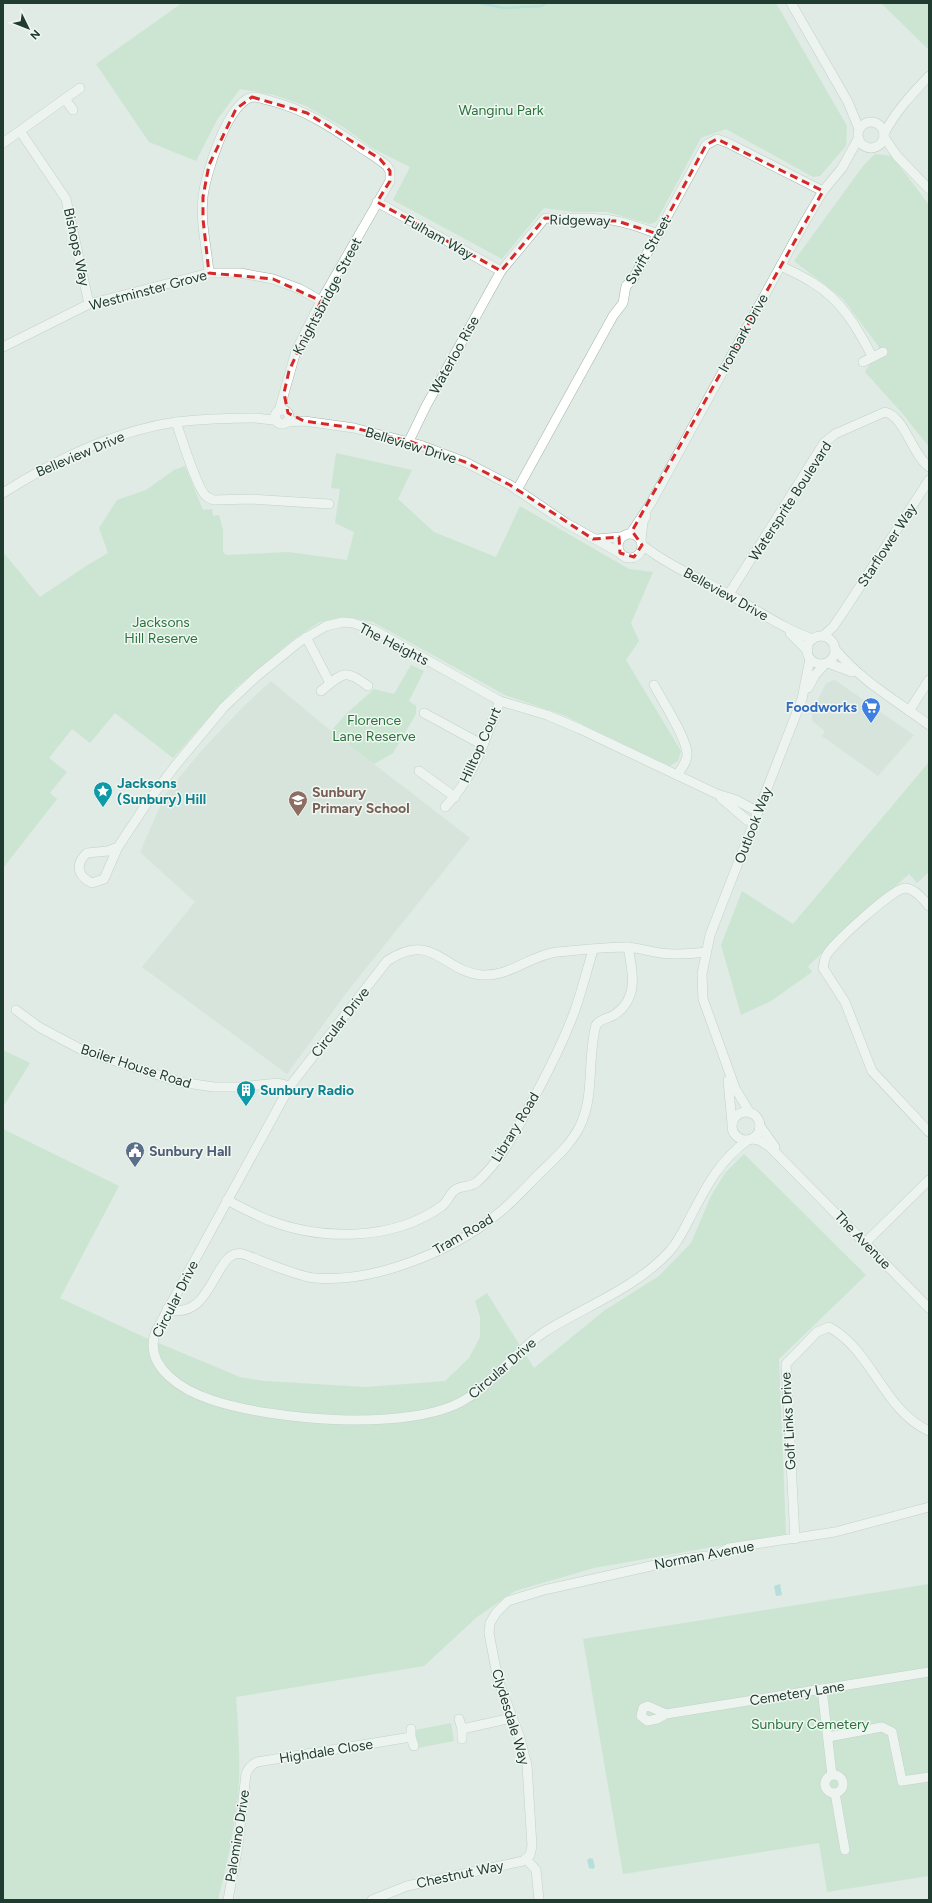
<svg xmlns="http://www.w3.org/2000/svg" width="932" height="1903" viewBox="0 0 932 1903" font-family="Figtree,sans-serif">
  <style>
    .built { fill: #cddbd3 }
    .green { fill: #b7ddbc }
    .water { fill: #85d0d2 }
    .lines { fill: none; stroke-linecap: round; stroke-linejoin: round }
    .stream { stroke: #85d0d2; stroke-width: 2.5 }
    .street-casing { stroke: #a2b3aa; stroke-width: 10 }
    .street { stroke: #fff; stroke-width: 9 }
    .marked { fill: none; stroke: #d62828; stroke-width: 3; stroke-dasharray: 8 5; stroke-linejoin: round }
    .labels { text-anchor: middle; stroke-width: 3; stroke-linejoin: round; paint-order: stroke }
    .park-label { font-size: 14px; fill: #29733c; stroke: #f0f7f2 }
    .street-label { font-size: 14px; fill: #203b30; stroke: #f0f7f2 }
    .shop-label { font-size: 14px; font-weight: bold; fill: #366cbe; stroke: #f0f7f2; text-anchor: end }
    .culture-label { font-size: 14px; font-weight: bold; fill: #0d838f; stroke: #f0f7f2; text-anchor: start }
    .education-label { font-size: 14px; font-weight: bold; fill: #785e54; stroke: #f0f7f2; text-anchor: start }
    .service-label { font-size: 14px; font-weight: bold; fill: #4e5e75; stroke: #f0f7f2; text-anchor: start }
  </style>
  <rect width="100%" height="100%" fill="#dfebe4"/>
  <g class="built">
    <path d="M835,680L915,736H913L878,776L822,736L825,731L812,721V712L826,683Z"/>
    <path d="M271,681L331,731L470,838L347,992L287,1074L142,967L195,902L140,852L165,795L201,751L243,707Z"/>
  </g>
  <g class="green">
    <path d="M182,3H776L847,126L846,146L820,176L813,177L726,129L701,138L656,222L650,224L607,212H573L544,208L502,259L393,200L410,167L374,149L343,127L306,106L274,95L240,89L217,120L196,161L149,142L96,64Z"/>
    <path d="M881,3H929V50Z"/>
    <path d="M875,154L892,156L929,205V447L902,413L865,372L879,347L843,299L794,261L863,166Z"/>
    <path d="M336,453L412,470L398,499L434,532L496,557L520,506L629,569L653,572L631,623L639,641L626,660L681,751L678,761L670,766L563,715L505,695L373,622L346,617L320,622L295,638L234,689L173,758L115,713L90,743L72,729L49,758L67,772L50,793L57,799L4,867L3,866V552L40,597L86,566L108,553L99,528L117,500L146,490L174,470L185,466L203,510L212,509L213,516L219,515L223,530V552L226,555L288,552L347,560L354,532L335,523L340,489L331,488Z"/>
    <path d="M411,665L424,671L409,701L416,706V714L393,753L374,764L331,731L346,714L374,689L394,694Z"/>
    <path d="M929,762V872L917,883L909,874L808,966L812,972L771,1001L741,1015L721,945L742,891L793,924Z"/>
    <path d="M3,1050L30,1063L3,1107Z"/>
    <path d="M3,1129L119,1186L60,1298L144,1337L240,1377L264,1381L366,1387L445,1381L469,1358L480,1337V1317L475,1301L487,1293L534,1368L605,1310L659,1276L691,1243L711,1196L725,1173L744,1154L866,1275L779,1359L786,1534L594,1568L515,1591L477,1617L424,1666L236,1697C238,1729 241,1762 238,1795C234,1831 227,1865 218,1900H3Z"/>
    <path d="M929,1584V1876L827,1892L819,1843L623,1874L583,1639Z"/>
    <path d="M451,1723L454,1741L418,1748L415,1730Z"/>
  </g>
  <g class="water">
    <path d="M780,1584L782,1595L776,1596L774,1586Z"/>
    <path d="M590,1858L593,1859L595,1867L593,1869L589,1868L587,1860Z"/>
  </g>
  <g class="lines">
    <path class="stream" d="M480,3L504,8L542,6L546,3"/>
    <defs>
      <g id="street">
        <path d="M791,3L848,102L859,129"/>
        <path d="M65,99L73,110"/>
        <circle cx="871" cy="135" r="13"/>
        <path d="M20,131L66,199L89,304"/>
        <path d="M884,134C895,112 912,94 929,76"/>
        <path d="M884,137L897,156L929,189"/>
        <path d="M3,143L80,88"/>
        <path d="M377,202L501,271"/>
        <path d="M781,266C791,271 803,276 813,283C841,299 858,329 872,356"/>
        <path d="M209,273C207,248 200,222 203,197C205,176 228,100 253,97C258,97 266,100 271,101C303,109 330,126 357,145C367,152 378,158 387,166L390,171V181L321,301L296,351L279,411"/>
        <path d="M3,347L89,304L209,273H240L273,279L300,289L321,301"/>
        <path d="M863,362L883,352"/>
        <circle cx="282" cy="417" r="7"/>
        <path d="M176,422C181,436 197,489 206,496C208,498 211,499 214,500L251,499L329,504"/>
        <path d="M286,422L304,421L354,428L420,445L465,462L510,485L566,523L620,553"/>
        <path d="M409,441L426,406L501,271L545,218C563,220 582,217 601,219C620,220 639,227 658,234"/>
        <path d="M517,490L613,316L623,303L626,286L633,279L706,145L717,139L728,143L823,191"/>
        <path d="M3,493C55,460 114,431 176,422C202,419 229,418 256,418C263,419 269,420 277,420"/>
        <path d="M631,533L651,503L803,225L823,191L842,168L858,139"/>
        <circle cx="630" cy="546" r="12"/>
        <path d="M597,539L621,537"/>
        <path d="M641,540L643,522L646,516"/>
        <path d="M642,545C669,566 701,579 730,595C758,610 783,629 813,639"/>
        <path d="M729,594L824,443L835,434L885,412C905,417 911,453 929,467"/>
        <path d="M790,633L808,651"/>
        <path d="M823,636L833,627L844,611L929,480"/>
        <circle cx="821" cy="650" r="14"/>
        <path d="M306,637L330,683"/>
        <path d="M835,649C861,681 897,701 929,725"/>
        <path d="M828,663L852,672"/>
        <path d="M654,685C662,700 686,737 687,753C688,761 681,769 677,775"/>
        <path d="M808,688L815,675L826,663"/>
        <path d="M321,691C342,674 344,667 368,686"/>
        <path d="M909,711L929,680"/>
        <path d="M424,713L483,745"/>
        <path d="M419,771L455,797"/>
        <path d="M721,798L747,820L754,823"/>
        <path d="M445,807C474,778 485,739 500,701"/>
        <path d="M118,847L108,851L87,853C75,864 77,876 92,883L104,879L118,847L147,803L175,766L224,707L257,676L299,642L326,626L343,622L353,623L374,630L500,701L547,715L580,729L717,794L736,800L758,812"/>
        <path d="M929,906C924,900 914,888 905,888C892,889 831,945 826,956C824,960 824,965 823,968L845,1002L872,1071L929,1132"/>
        <path d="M706,952C691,954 676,955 660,953C649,951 638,948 627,947C605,947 580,950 557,952C531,955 509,977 482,975C443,972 433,930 387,961L290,1086L155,1333C144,1368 184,1391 212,1400C271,1420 412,1433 466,1399C497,1380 516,1350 546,1331C588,1305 634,1289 669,1252C679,1241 685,1227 692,1214C707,1185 721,1159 748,1140"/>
        <path d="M16,1010L39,1027L84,1051L180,1082L214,1087H241L278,1083L290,1086"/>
        <path d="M728,1080L732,1123"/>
        <circle cx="746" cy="1126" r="14"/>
        <path d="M750,1113L735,1088L703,999L702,974L710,935L802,699L810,659"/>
        <path d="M760,1126L775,1147"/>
        <path d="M752,1139L759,1140L770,1147L929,1308"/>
        <path d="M227,1200C240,1207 254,1214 268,1220C322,1241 393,1241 442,1206C448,1202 449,1194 455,1190C461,1185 470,1188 477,1182C498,1163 512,1138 525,1114C544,1080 562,1046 575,1010C582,990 587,970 593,950"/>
        <path d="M865,1243L929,1180"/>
        <path d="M167,1309C214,1323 214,1246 243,1254C260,1260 298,1277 315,1278C373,1283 450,1252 495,1216C511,1204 525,1188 539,1174C554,1159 570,1146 580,1126C595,1095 587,1058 596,1025C601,1018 608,1019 614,1015C639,999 633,972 628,947"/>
        <path d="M795,1539L786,1364L817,1332L829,1327C873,1351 883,1410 929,1431"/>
        <path d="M822,1689L832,1775"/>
        <path d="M666,1714L648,1706L643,1708L641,1716L647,1721L657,1719L666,1714L929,1672"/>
        <path d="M459,1719L462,1729V1739"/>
        <path d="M411,1729V1737L414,1746"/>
        <path d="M462,1729L512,1718"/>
        <path d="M828,1737L882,1727L892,1732L902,1781L929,1777"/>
        <circle cx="834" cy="1784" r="9"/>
        <path d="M835,1793L845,1850"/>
        <path d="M526,1859L536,1870L539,1900"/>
        <path d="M228,1900L238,1845L246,1774C248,1768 251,1765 257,1762L411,1737"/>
        <path d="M372,1900L407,1886L523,1861L530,1855L532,1846L527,1765L519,1735L498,1680L489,1633L490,1623L496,1613L508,1601L544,1590L682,1559L715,1555L729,1548L835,1532L929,1507"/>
      </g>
    </defs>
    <use href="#street" class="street-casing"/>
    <use href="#street" class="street"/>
  </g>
  <path d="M0 0H932V1903H0ZM252,97L307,113L380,159L390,171V181L377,202L501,271L545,218L617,221L658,234L706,145L717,139L823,191L632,531L642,545L634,557L620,553L619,537L593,539L510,485L465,462L409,441L354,428L304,421L288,413L284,393L289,371L321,301L273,279L209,273L203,219V197L209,165L236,109Z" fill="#dfebe4" fill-opacity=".55" fill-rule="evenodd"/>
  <path class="marked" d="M252,97L307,113L380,159L390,171V181L377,202L501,271L545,218L617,221L658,234L706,145L717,139L823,191L632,531L642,545L634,557L620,553L619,537L593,539L510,485L465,462L409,441L354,428L304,421L288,413L284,393L289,371L321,301L273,279L209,273L203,219V197L209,165L236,109Z"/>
  <defs>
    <symbol id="supermarket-pin" viewBox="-11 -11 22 30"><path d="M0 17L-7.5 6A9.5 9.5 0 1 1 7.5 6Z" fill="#3f7fe0" stroke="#f0f7f2"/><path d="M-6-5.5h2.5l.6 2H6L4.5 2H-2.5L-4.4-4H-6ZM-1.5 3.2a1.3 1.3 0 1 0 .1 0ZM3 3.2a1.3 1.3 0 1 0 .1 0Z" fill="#fff"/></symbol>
    <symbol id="sight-pin" viewBox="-11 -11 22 30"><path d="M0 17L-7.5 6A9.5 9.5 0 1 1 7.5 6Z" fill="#0f9aa8" stroke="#f0f7f2"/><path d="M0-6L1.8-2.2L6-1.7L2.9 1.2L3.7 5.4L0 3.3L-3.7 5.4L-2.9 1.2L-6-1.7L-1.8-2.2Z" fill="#fff"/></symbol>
    <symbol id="school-pin" viewBox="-11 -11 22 30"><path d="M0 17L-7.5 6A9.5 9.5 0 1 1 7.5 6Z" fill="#8d6e63" stroke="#f0f7f2"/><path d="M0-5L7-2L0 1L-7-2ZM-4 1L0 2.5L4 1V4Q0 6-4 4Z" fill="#fff"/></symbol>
    <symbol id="building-pin" viewBox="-11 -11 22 30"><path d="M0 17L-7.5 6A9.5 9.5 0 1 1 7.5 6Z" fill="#0f9aa8" stroke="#f0f7f2"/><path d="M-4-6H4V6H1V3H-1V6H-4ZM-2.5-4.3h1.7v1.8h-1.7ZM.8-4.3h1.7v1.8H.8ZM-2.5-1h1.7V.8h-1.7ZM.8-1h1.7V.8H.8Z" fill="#fff"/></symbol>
    <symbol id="civic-pin" viewBox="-11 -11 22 30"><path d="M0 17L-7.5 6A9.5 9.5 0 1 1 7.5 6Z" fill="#5c6f8a" stroke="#f0f7f2"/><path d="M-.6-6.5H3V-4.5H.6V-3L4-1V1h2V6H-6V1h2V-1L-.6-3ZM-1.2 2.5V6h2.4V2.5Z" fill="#fff"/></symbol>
  </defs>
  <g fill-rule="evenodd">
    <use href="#supermarket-pin" x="860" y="696" width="22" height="30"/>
    <use href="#sight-pin" x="92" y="780" width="22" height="30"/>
    <use href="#school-pin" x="287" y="789" width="22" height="30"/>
    <use href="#building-pin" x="235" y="1079" width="22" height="30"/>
    <use href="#civic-pin" x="124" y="1140" width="22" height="30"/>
  </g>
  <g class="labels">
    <g class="park-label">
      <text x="501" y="115">Wanginu Park</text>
      <text x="161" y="627">Jacksons<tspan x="161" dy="16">Hill Reserve</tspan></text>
      <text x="374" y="725">Florence<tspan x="374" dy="16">Lane Reserve</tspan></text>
      <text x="810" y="1729">Sunbury Cemetery</text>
    </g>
    <g class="street-label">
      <text transform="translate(580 220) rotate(1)" y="5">Ridgeway</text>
      <text transform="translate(439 237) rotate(29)" y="5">Fulham Way</text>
      <text transform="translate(77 247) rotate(78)" y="5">Bishops Way</text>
      <text transform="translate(648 250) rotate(-60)" y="5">Swift Street</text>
      <text transform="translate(148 290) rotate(-15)" y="5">Westminster Grove</text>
      <text transform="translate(327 296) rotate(-62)" y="5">Knightsbridge Street</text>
      <text transform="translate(743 333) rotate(-61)" y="5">Ironbark Drive</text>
      <text transform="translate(454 355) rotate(-61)" y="5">Waterloo Rise</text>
      <text transform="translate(411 445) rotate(17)" y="5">Belleview Drive</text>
      <text transform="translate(80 454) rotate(-23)" y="5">Belleview Drive</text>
      <text transform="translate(790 501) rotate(-57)" y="5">Watersprite Boulevard</text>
      <text transform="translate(887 545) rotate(-57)" y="5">Starflower Way</text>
      <text transform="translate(726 594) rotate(29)" y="5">Belleview Drive</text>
      <text transform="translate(394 644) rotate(27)" y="5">The Heights</text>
      <text transform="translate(480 745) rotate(-66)" y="5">Hilltop Court</text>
      <text transform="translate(753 825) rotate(-69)" y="5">Outlook Way</text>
      <text transform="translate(340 1022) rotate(-52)" y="5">Circular Drive</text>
      <text transform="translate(136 1066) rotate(18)" y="5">Boiler House Road</text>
      <text transform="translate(515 1127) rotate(-59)" y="5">Library Road</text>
      <text transform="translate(463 1234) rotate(-30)" y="5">Tram Road</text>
      <text transform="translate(863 1240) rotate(46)" y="5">The Avenue</text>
      <text transform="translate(175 1299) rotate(-63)" y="5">Circular Drive</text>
      <text transform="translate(502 1368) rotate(-41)" y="5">Circular Drive</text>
      <text transform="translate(788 1421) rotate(-93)" y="5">Golf Links Drive</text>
      <text transform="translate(704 1555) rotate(-11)" y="5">Norman Avenue</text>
      <text transform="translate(797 1693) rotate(-9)" y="5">Cemetery Lane</text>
      <text transform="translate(511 1717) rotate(73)" y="5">Clydesdale Way</text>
      <text transform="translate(326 1751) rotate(-9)" y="5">Highdale Close</text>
      <text transform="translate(237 1836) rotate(-81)" y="5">Palomino Drive</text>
      <text transform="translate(460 1874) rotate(-12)" y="5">Chestnut Way</text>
    </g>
    <g class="shop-label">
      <text x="857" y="712">Foodworks</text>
    </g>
    <g class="culture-label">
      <text x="117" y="788">Jacksons<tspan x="117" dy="16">(Sunbury) Hill</tspan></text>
      <text x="260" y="1095">Sunbury Radio</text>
    </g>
    <g class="education-label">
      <text x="312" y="797">Sunbury<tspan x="312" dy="16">Primary School</tspan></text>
    </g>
    <g class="service-label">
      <text x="149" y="1156">Sunbury Hall</text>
    </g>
  </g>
  <rect width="932" height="1903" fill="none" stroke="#203b30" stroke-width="8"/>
  <g transform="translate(28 28) rotate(133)" stroke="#f0f7f2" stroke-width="3" paint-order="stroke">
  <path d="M0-3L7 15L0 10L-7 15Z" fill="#203b30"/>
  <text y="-6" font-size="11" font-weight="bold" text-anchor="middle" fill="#203b30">N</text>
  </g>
</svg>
